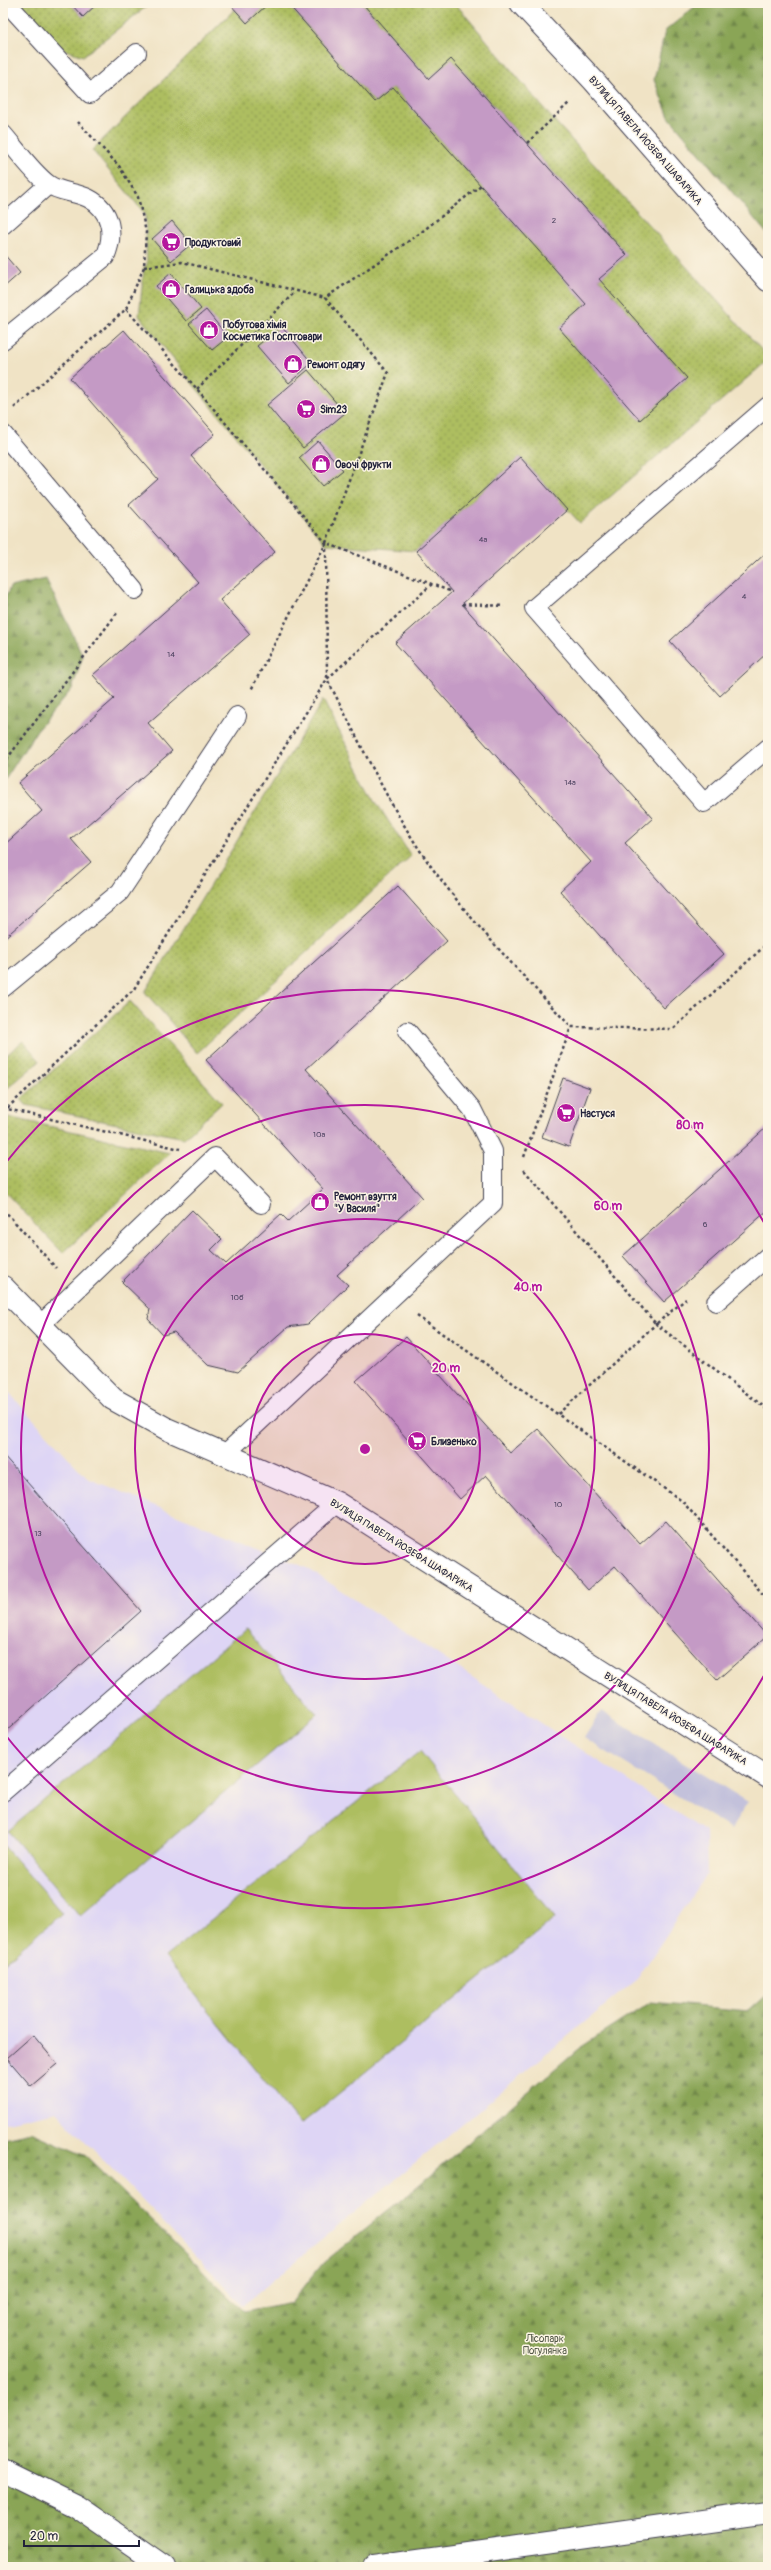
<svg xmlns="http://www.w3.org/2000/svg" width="771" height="2570" viewBox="0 0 771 2570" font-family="Pangolin,sans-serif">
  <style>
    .built { fill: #ded5f5 }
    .industrial { fill: #c3c1db }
    .green { fill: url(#green-dots); stroke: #68704e }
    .forest { fill: url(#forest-firs); stroke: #566449 }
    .pitch { fill: #adbe61; stroke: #68704e }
    .building { fill: #c49ac5 }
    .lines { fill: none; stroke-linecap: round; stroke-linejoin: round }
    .lane-casing { stroke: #413f50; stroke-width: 20 }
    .street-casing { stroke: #413f50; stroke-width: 24 }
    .path { stroke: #413f50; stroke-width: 2.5; stroke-dasharray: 3 3; stroke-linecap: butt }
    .lane { stroke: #fff; stroke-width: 18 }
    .street { stroke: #fff; stroke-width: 22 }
    .ring { fill: none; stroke: #b5179e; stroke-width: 2 }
    .labels { text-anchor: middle; stroke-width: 3; stroke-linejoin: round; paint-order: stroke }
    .number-label { font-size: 8px; fill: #4a405e }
    .street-label { font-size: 10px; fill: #22223b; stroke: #fcf5e5 }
    .poi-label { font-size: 10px; font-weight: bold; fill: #22223b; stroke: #fcf5e5; text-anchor: start }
    .park-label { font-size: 10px; fill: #535948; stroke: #fcf5e5 }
    .centre { fill: #b5179e; stroke: #fcf5e5; stroke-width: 2 }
    .ring-label { font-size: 12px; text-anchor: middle; font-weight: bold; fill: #b5179e; stroke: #fcf5e5; stroke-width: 3; stroke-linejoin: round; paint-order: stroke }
  </style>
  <defs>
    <pattern id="green-dots" width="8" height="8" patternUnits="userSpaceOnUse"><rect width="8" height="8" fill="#adbe61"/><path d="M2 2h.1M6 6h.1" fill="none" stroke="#8c9a51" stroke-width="1.8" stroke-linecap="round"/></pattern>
    <pattern id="forest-firs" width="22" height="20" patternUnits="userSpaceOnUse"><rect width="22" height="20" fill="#8aa557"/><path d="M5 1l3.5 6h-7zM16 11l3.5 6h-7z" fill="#708649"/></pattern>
  </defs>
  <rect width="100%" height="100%" fill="#fcf5e5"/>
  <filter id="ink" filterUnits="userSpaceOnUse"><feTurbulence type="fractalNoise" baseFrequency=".025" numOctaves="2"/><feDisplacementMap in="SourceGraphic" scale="8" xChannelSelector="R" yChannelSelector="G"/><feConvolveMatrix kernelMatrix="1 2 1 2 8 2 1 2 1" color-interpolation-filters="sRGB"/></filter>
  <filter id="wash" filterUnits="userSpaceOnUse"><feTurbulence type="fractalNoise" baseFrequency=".012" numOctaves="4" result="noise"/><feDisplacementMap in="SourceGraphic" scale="16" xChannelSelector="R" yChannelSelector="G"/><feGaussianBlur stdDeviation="0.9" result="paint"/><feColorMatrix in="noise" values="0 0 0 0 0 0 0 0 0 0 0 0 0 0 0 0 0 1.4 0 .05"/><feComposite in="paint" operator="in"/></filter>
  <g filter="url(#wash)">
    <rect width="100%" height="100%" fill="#f0e3c5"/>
    <path class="built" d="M3,1386L87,1478L307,1568L706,1832L707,1874L637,1979L243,2305L56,2111L3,2123Z"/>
    <path class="industrial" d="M601,1711L748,1802L731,1829L584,1738Z"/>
    <g class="green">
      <path d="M21,3H70L83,17L98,3H151L83,56L62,49Z"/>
      <path d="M269,3H287L375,102L393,87L586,304L559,328L640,420L687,378L599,279L627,255L452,59L429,79L362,3H455L552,118L768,357V360L580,523L520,457L416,551L326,544L197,389L139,316L144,267L147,265L145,214L92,150L235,9L247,23Z"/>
      <path d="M323,700L376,802L411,856L197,1053L145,992Z"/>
      <path d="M130,1001L222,1103L184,1138L26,1105L21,1099Z"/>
      <path d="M23,1041L40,1061L3,1092V1058Z"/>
      <path d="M8,1117L170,1153L63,1253L3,1190V1124Z"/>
    </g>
    <g class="forest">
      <path d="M699,3H768V235L669,117L654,80L665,31Z"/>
      <path d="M46,579L83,656L72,689L37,730L3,783V603L10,587Z"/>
      <path d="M768,1994V2567H3V2138L31,2132L86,2156L244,2311L292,2302L323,2263L414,2189L578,2049L651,2002L749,2011Z"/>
    </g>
    <g class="pitch">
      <path d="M245,1629L317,1714L80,1916L8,1831Z"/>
      <path d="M420,1751L555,1918L300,2125L165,1957Z"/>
      <path d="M3,1845L62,1913L3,1964Z"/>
    </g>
    <g id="blocks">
      <g class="building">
        <path d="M70,3H98L83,17Z"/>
        <path d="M229,3H269L247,23Z"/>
        <path d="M287,3H362L429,79L451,59L627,255L599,279L687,378L640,420L559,328L586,304L393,87L375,102Z"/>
        <path d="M172,221L191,244L171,261L152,239Z"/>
        <path d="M3,253L20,273L3,288Z"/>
        <path d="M171,273L201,309L186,321L156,286Z"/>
        <path d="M206,310L228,337L212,350L189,324Z"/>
        <path d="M281,326L312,363L289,383L257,346Z"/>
        <path d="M124,330L215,434L191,456L275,552L220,600L250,634L148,723L172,751L71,839L91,862L3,939V846L42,811L18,783L114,699L93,675L198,582L129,505L158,479L70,378Z"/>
        <path d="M308,370L345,413L303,448L267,405Z"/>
        <path d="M318,441L343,470L323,486L299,458Z"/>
        <path d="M520,457L567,510L462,604L653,818L625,843L724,954L664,1008L560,891L591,862L395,643L452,592L416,551Z"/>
        <path d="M768,551V652L720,696L670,641Z"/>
        <path d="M398,886L447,941L306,1069L422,1197L337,1275L348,1285L308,1324L288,1327L238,1372L208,1365L174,1332L163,1335L148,1319L150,1309L122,1282L192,1210L222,1239L211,1250L226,1264L281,1214L288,1221L323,1189L206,1060Z"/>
        <path d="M563,1078L590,1088L569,1147L542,1137Z"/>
        <path d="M768,1126V1210L664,1302L623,1256Z"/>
        <path d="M406,1337L510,1453L538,1429L640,1544L666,1521L767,1636L717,1680L615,1566L588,1590L486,1475L460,1499L356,1381Z"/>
        <path d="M3,1455L141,1611L3,1734Z"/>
        <path d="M33,2035L57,2064L31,2086L7,2058Z"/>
      </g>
    </g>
  </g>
  <g filter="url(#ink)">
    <use href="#blocks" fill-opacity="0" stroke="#413f50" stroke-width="1"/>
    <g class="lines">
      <defs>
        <g id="lane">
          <path d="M7,3L90,94L137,53"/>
          <path d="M3,134C17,150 31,171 48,184C58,192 76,192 88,198C112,210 115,235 105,257L3,340"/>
          <path d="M3,225L48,185"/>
          <path d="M768,406L534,608L704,803L768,748"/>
          <path d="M3,434L135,590"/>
          <path d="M3,988L120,892L237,716"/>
          <path d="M716,1302L768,1256"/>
          <path d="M39,1326L215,1157L261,1204"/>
          <path d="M225,1454L493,1203V1151L472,1109L407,1031"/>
          <path d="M3,1792L337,1503"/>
        </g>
        <g id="street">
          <path d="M521,3L594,81L768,280"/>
          <path d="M3,1287L113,1399L167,1429L337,1503L768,1777"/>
          <path d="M3,2470L76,2506L164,2567"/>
          <path d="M374,2567L768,2512"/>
        </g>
      </defs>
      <use href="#lane" class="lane-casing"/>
      <use href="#street" class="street-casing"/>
      <g class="path">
        <path d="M527,143L570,102"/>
        <path d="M144,267L182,262L325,298"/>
        <path d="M126,309L197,389L326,543L251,690"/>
        <path d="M197,389L295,292"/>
        <path d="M14,408L126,309L144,267L146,232L138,197L119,166L78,122"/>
        <path d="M326,543L388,373L325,298L419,234L481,185"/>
        <path d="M432,584L327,679C357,736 385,798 421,852C464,915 519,971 571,1027L673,1029L768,943"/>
        <path d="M462,604L504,606"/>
        <path d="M3,764L117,613"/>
        <path d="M3,1108L180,1149"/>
        <path d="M3,1112L134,989L327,679L326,543L452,592"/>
        <path d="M524,1157L571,1027"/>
        <path d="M524,1170L656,1324L686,1299"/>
        <path d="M3,1209L56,1268"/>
        <path d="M417,1316L682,1501L768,1600"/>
        <path d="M558,1414L656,1324L768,1410"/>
        <path d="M768,2194L765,2201L768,2207"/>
      </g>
      <use href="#lane" class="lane"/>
      <use href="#street" class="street"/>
    </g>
  </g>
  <circle cx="365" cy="1449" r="115" fill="#b5179e" fill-opacity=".12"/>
  <g class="ring">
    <circle cx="365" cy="1449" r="115"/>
    <circle cx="365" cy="1449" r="230"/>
    <circle cx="365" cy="1449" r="344"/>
    <path d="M766 1672A459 459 0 0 1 3 1732M3 1166A459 459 0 0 1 766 1226"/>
  </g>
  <defs>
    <symbol id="supermarket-disc" viewBox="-11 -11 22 22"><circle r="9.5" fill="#b5179e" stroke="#fcf5e5"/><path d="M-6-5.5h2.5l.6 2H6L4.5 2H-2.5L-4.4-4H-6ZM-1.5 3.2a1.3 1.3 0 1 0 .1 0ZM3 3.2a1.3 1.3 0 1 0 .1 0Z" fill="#fff"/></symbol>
    <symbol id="shop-disc" viewBox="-11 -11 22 22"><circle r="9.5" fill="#b5179e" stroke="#fcf5e5"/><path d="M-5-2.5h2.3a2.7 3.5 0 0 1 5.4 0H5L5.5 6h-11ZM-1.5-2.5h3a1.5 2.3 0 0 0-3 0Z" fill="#fff"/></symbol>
  </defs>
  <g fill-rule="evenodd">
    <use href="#supermarket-disc" x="160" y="231" width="22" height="22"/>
    <use href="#shop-disc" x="160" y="278" width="22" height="22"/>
    <use href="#shop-disc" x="198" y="319" width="22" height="22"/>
    <use href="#shop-disc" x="282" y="353" width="22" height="22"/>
    <use href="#supermarket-disc" x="295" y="398" width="22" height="22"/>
    <use href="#shop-disc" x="310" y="453" width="22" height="22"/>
    <use href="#supermarket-disc" x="555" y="1102" width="22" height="22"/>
    <use href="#shop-disc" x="309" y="1191" width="22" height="22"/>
    <use href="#supermarket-disc" x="406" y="1430" width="22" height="22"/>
  </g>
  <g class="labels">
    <g class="number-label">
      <text x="554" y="223">2</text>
      <text x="483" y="542">4а</text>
      <text x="744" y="599">4</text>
      <text x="171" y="657">14</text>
      <text x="570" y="785">14а</text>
      <text x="319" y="1137">10а</text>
      <text x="705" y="1227">6</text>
      <text x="237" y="1300">10б</text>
      <text x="558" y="1507">10</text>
      <text x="38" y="1536">13</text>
    </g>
    <g class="street-label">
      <text transform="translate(646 140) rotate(49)" y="4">ВУЛИЦЯ ПАВЕЛА ЙОЗЕФА ШАФАРИКА</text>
      <text transform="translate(402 1545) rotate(32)" y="4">ВУЛИЦЯ ПАВЕЛА ЙОЗЕФА ШАФАРИКА</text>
      <text transform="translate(676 1718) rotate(32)" y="4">ВУЛИЦЯ ПАВЕЛА ЙОЗЕФА ШАФАРИКА</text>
    </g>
    <g class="poi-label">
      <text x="185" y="246">Продуктовий</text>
      <text x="185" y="293">Галицька здоба</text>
      <text x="223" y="328">Побутова хімія<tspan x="223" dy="12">Косметика Госптовари</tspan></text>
      <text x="307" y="368">Ремонт одягу</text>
      <text x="320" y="413">Sim23</text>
      <text x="335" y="468">Овочі фрукти</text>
      <text x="580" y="1117">Настуся</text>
      <text x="334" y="1200">Ремонт взуття<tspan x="334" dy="12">"У Василя"</tspan></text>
      <text x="431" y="1445">Близенько</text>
    </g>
    <g class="park-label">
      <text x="545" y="2342">Лісопарк<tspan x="545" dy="12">Погулянка</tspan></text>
    </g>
  </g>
  <circle cx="365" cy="1449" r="6" class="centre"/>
  <g class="ring-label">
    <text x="690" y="1129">80 m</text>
    <text x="608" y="1210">60 m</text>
    <text x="528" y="1291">40 m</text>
    <text x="446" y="1372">20 m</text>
  </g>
  <rect width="771" height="2570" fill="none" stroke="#fcf5e5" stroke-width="16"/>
  <path d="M24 2540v6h115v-6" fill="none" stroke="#22223b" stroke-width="2"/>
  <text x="30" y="2540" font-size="12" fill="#22223b" stroke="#fcf5e5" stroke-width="3" paint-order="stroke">20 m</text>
</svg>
